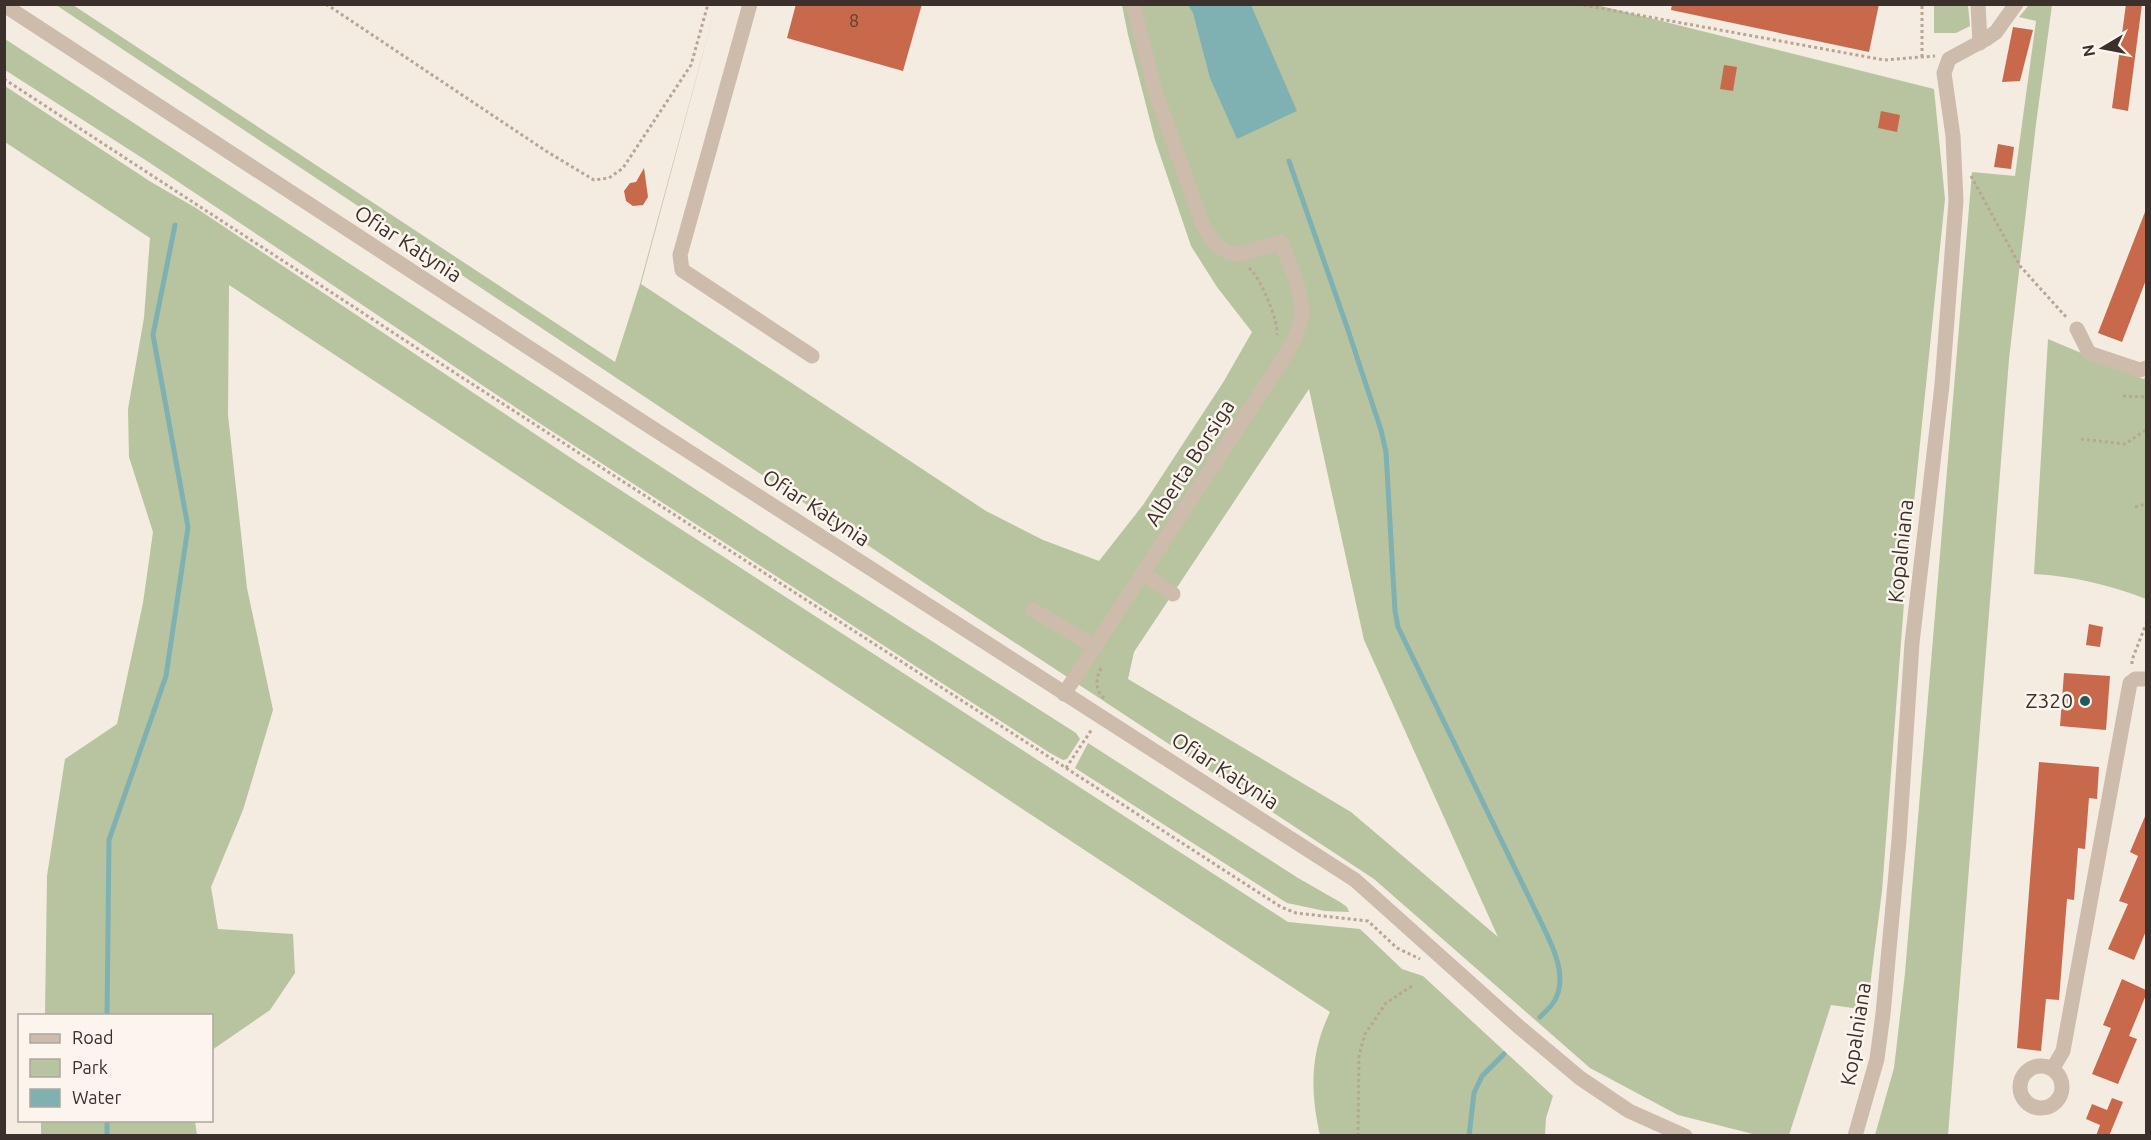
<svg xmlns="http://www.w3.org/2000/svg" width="2151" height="1140" viewBox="0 0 2151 1140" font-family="Ubuntu,sans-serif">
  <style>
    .green { fill: #b8c4a0; fill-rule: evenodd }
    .water { fill: #7fb0b2 }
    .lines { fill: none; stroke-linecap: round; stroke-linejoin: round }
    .stream { stroke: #7fb0b2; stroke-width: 5 }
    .building { fill: #c8694b }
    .path { stroke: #b9a596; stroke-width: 3; stroke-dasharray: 3 3; stroke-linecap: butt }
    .minor { stroke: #cdbbac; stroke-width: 15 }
    .poi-dot { fill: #1f5a5e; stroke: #fbf5ee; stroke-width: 2 }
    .labels { text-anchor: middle; stroke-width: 5; stroke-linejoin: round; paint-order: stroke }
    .number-label { font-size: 18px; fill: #5e3e33 }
    .street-label { font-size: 21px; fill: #3b302b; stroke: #fbf5ee }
    .poi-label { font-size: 21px; fill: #3b302b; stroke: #fbf5ee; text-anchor: end }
  </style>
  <rect width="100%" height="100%" fill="#f4ebe1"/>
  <g class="green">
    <path d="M56,5H73L615,362L640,284L716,5L641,284L986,511L1043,540L1099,561L1143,505L1224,381L1252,332L1217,287L1191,246L1155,140L1128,35L1122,5H1597L1934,89L1945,199L1905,590L1882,891L1867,1010L1831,1005L1789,1135H1757L1678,1115L1590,1068L1374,879L941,594ZM1309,389L1364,640L1498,937L1351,812L1128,679L1134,652Z"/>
    <path d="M1934,5H1968L1970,26L1956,33H1934Z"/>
    <path d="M2029,5H2052L2036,124L2009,359L1948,1135H1875L1894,1068L1905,973L1972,172L2015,176L2036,21L2019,17Z"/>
    <path d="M5,39L781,545L1076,733L1080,739L1067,759L1063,760L1050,753L533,419L150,163L5,70Z"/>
    <path d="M5,86L151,182L196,208L574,460L1288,922L1360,929L1402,969L1423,976L1553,1096L1546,1118L1545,1135H1320C1310,1091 1310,1053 1330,1012L229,285L228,415L247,588L273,710L243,810L211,887L218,929L293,934L295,973L270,1010L212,1050V1016L45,1015L47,876L65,759L117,724L143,603L153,532L129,457L128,409L144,318L150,238L5,142Z"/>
    <path d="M2048,339L2143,379L2146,377V599C2111,585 2071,576 2034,574Z"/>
    <path d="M1088,743L1298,878L1340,902L1347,907L1349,912L1325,911L1287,903L1075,768Z"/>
    <path d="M41,1121H195L197,1135H41Z"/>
  </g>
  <path class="water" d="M1188,5H1251L1297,111L1237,139L1210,78L1193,13Z"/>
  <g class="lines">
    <g class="stream">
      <path d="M1289,161L1347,327L1381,430L1386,452L1395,611L1398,627L1539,918C1550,941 1569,974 1555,1000C1552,1006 1545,1012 1540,1017"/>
      <path d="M107,1016L109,840L166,676L188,527L153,335L175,225"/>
      <path d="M107,1136V1120"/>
      <path d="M1469,1136L1474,1093L1482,1076L1504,1054"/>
    </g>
  </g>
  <g class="building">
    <path d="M796,4H922L903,71L787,38Z"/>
    <path d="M1672,4H1879L1869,52L1671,10Z"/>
    <path d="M2126,4H2142L2128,111L2112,108Z"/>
    <path d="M2013,27L2033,30L2020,81L2002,82Z"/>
    <path d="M1724,65L1737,67L1733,91L1720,89Z"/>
    <path d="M1881,111L1900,115L1897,132L1878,128Z"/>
    <path d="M1998,144L2014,147L2011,169L1994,167Z"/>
    <path d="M644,168L648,197L643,205L633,206L626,201L624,191L630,183L636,182Z"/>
    <path d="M2145,212L2146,280L2122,342L2098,333Z"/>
    <path d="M2089,624L2103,627L2100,647L2086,645Z"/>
    <path d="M2064,673L2110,676L2106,730L2060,726Z"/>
    <path d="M2039,762L2099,767L2097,799L2089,798L2085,849L2078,848L2074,900L2067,899L2059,1000L2046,999L2041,1051L2017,1048Z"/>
    <path d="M2146,814V931L2134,960L2108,949L2128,904L2119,901L2138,856L2130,852Z"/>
    <path d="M2122,979L2146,990V995L2129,1036L2137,1039L2118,1084L2092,1074L2111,1028L2103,1025Z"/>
    <path d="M2112,1098L2123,1102L2109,1136H2096L2100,1125L2086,1119L2092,1104L2107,1110Z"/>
  </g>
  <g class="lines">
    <g class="path">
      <path d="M326,4L546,151L594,180L609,178L623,168L691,65L708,4"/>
      <path d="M1578,4L1884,60L1935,56"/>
      <path d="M1922,57V4"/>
      <path d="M4,79L429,356L1281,907L1296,913L1368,921L1397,948L1420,959"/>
      <path d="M1971,176L2020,266L2067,318"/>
      <path d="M1249,268C1260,277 1279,321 1277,335"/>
      <path d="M2123,396L2146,397"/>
      <path d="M2081,439L2125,444L2146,430"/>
      <path d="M2135,507L2146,504"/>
      <path d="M2132,664V660L2146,624"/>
      <path d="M1101,668C1095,680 1095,690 1105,699"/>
      <path d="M1066,768L1092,729"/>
      <path d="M1358,1136L1359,1055L1365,1034L1386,1003L1412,986"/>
    </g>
    <g class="minor">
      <path d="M750,4L680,255L682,270L812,356"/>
      <path d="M1978,4L1980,43"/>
      <path d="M4,5L646,424L1355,880L1518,1026L1580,1078L1629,1111L1685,1136"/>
      <path d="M2077,329L2089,353L2140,370L2146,368"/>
      <path d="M1143,574L1173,594"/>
      <path d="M1033,610L1096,647"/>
      <path d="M1064,694L1284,357C1290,346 1297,336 1300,323C1307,296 1290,267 1281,242L1241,254L1229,253L1219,247L1210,237L1203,225L1155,91L1133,4"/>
      <circle cx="2041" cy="1087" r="21"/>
      <path d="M2053,1068L2063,1051L2130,683L2135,679H2146"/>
      <path d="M1855,1136L1877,1059L1883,1014L1899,840L1912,643L1942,385L1956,201L1953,136L1944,73L1949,59L1986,39L1996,32L2016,4"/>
    </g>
  </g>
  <circle class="poi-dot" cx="2085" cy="701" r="6"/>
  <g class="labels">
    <g class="number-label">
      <text x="854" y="27">8</text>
    </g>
    <g class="street-label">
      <text transform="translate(408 244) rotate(33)" y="7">Ofiar Katynia</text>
      <text transform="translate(1190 463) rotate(-57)" y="7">Alberta Borsiga</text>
      <text transform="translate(816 508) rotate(33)" y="7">Ofiar Katynia</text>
      <text transform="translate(1901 551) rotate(-84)" y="7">Kopalniana</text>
      <text transform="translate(1225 771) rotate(33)" y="7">Ofiar Katynia</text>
      <text transform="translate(1856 1034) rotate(-81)" y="7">Kopalniana</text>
    </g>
    <g class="poi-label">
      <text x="2073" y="708">Z320</text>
    </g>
  </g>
  <rect width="2151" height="1140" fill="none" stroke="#3b302b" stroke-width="12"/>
  <rect x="18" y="1014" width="195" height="108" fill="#fbf5ee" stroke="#aea6a0" stroke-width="1.5"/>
  <rect x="30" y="1034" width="30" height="9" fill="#cdbbac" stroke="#aea6a0" stroke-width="1.5"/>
  <text x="72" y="1044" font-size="18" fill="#3b302b">Road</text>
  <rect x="30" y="1059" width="30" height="18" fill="#b8c4a0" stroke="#aea6a0" stroke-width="1.5"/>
  <text x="72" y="1074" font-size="18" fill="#3b302b">Park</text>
  <rect x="30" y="1089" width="30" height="18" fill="#7fb0b2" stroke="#aea6a0" stroke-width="1.5"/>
  <text x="72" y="1104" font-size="18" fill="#3b302b">Water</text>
  <g transform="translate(2103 48) rotate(260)" stroke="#fbf5ee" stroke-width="4.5" paint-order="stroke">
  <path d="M0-4.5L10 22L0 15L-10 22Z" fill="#3b302b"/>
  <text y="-9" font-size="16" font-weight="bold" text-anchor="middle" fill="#3b302b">N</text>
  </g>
</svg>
